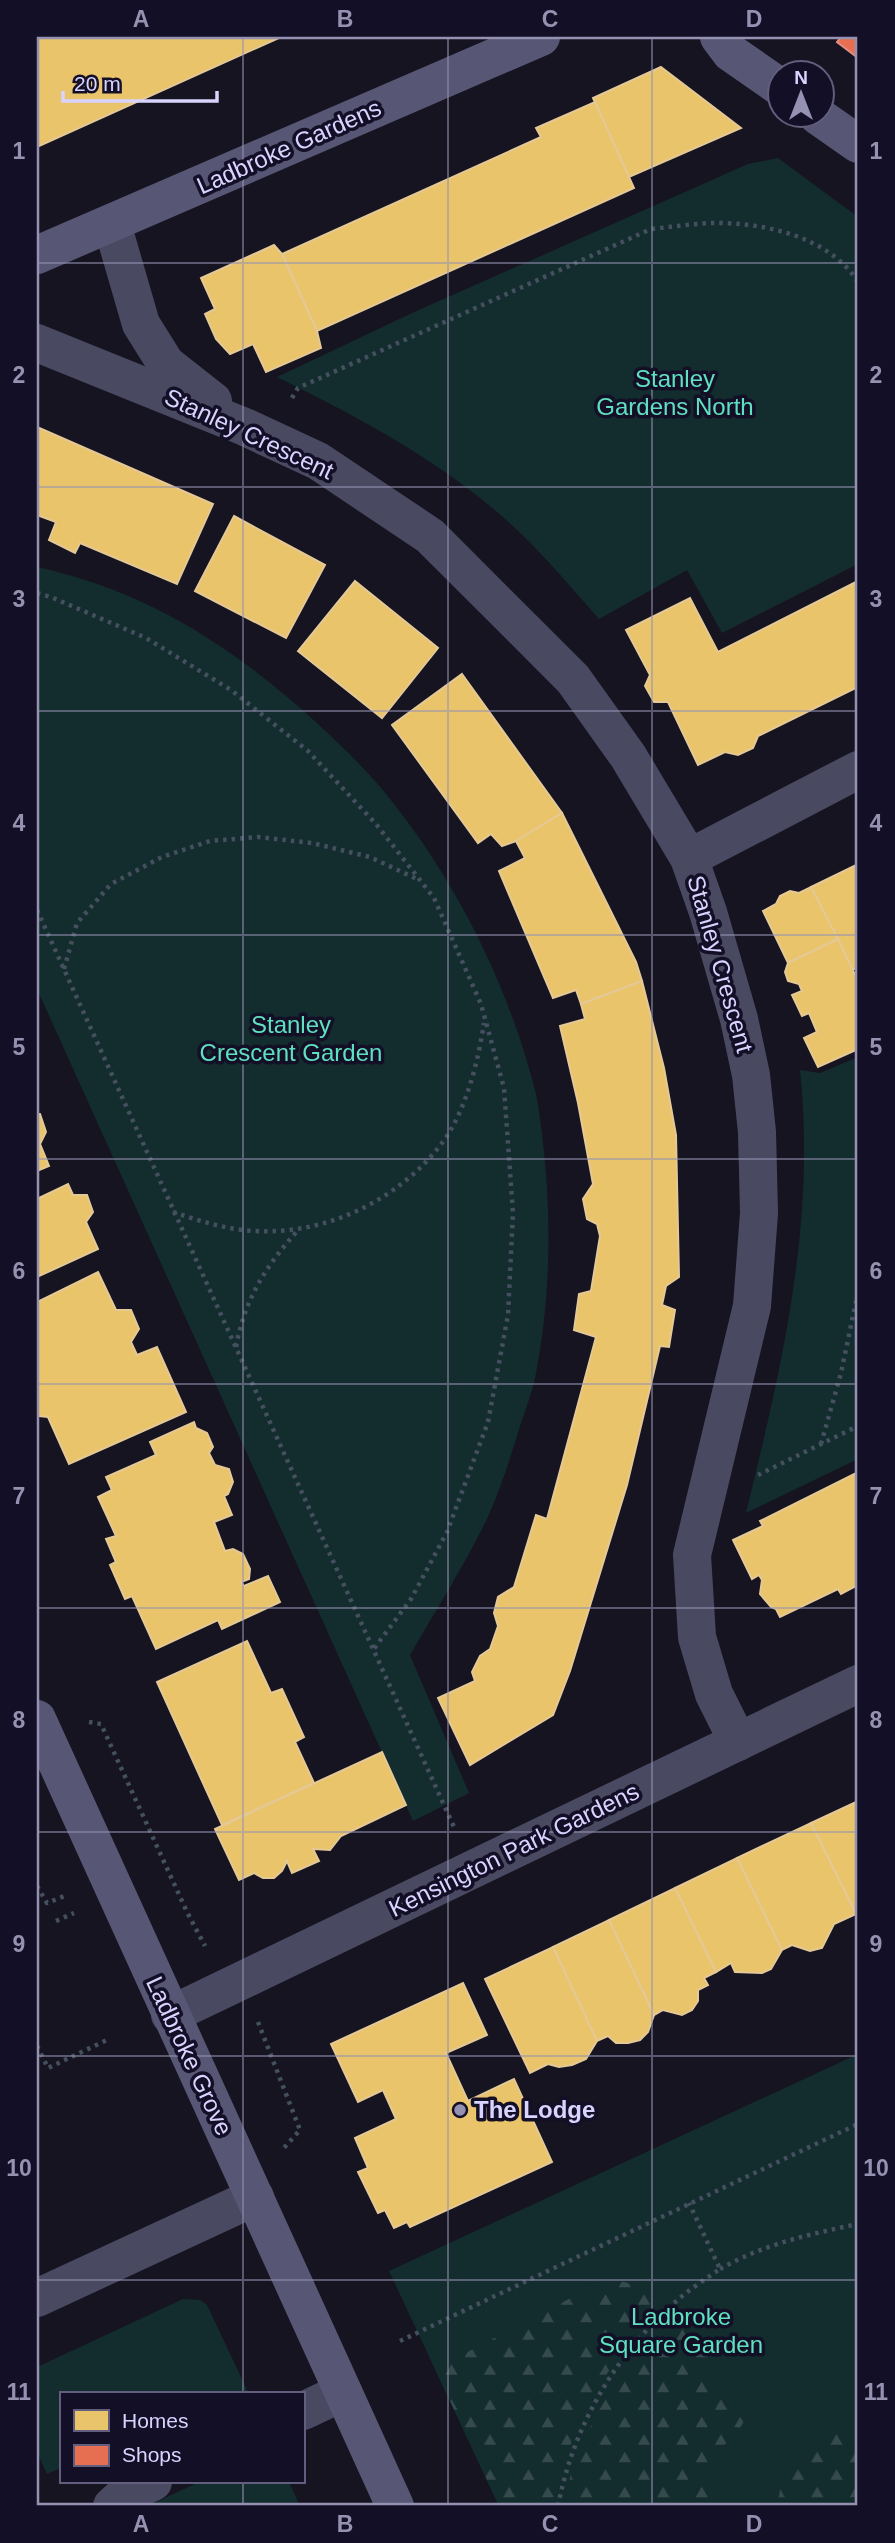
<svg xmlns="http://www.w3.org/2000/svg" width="895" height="2543" viewBox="0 0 895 2543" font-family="Helvetica,sans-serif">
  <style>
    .green { fill: #132c2d }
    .forest { fill: url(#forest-firs) }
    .homes { fill: #e9c46a; stroke: #e4c997; stroke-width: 2 }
    .shops { fill: #e76f51; stroke: #e38d85; stroke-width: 2 }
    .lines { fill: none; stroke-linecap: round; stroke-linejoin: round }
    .path { stroke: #44505f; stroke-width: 4.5; stroke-dasharray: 3.5 5; stroke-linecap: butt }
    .street { stroke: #4a4962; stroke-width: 38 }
    .secondary { stroke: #575674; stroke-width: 38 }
    .grid { fill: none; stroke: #9591b1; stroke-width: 2; stroke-opacity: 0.55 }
    .poi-dot { fill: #9591b1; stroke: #130f26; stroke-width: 2.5 }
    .labels { text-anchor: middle; stroke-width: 7; stroke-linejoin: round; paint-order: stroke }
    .street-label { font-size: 24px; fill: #d9d4ff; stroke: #130f26 }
    .park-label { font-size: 24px; fill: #5fe0c0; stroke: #130f26 }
    .poi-label { font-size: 24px; font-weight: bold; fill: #d9d4ff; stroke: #130f26; text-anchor: start }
    .neatline { fill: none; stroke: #9591b1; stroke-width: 2.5 }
    .grid-label { font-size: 23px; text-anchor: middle; font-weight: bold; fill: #9591b1 }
  </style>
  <defs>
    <pattern id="forest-firs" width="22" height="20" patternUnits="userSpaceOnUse" patternTransform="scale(1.75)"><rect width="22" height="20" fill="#132c2d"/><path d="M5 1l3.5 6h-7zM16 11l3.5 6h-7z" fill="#354a4c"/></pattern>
  </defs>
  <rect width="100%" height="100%" fill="#161421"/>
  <g class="green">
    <path d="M778,158L858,217V564L722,633L687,570L599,619C568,584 538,548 504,518C437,459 356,416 277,377L412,313L748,164Z"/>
    <path d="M37,567C148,591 235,648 318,724C346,750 374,777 397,808C461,890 511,993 536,1094C539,1107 540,1121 542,1134C552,1214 551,1299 535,1378C532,1393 526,1408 521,1423C511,1456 501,1488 487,1519C464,1566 436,1610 410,1655L469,1793L413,1821L37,989Z"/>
    <path d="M858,1057V1459L746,1513C782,1365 816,1224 800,1070L820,1073Z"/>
    <path d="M858,2054V2506H499L389,2271Z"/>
    <path d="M183,2299L200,2300L207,2305L249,2394H61V2468L47,2474L37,2452V2367Z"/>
    <path d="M199,2482H289L300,2506H148Z"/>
  </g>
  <g class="forest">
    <path d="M609,2278L635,2285L650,2299L651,2314C602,2374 568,2430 553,2506H499L435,2369Z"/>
    <path d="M678,2312C695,2319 714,2327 716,2348C718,2362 710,2373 720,2386C734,2404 739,2392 744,2421L735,2437L708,2457L705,2477L719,2497L717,2506H565L571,2472L596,2415L630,2360Z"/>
    <path d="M851,2428L858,2429V2506H778C781,2458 805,2436 851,2428Z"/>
  </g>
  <g class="homes">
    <path d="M37,37H281L37,147Z"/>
    <path d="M661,67L741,128L629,177L593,98Z"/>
    <path d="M595,102L634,188L317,331L282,254L541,137L536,128Z"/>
    <path d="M274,245L282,254L317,331L321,348L266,372L253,344L230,354L216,339L205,314L215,309L201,278Z"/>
    <path d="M37,427L213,504L177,584L80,543L75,553L49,540L56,522L37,515Z"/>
    <path d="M234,516L325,565L286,638L195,591Z"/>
    <path d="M355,581L438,648L382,718L298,651Z"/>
    <path d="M858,581V687L758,736L753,748L738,755L725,752L698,765L668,702H654L645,686L650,675L626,630L690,598L718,652Z"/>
    <path d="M462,674L562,813L516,841L502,846L491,834L478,843L392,725Z"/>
    <path d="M562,813L636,962L642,981L581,1004L576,990L553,998L499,871L525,858L516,841Z"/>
    <path d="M858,864V969H852L811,887Z"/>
    <path d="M811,887L838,939L788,963L763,911L776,904L780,896L790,891L799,893Z"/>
    <path d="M838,939L858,981V1049L818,1067L804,1038L817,1032L809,1013L802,1016L792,995L802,991L799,984L788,981L785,972L788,963Z"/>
    <path d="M642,981L664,1068L676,1135L679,1277L666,1286L662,1305L675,1310L669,1347L660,1346L627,1485L570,1671L553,1715L470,1765L438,1698L475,1681L472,1672L480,1656L490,1649L498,1626L494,1613L498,1597L514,1587L536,1515L547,1519L596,1337L574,1330L579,1294L591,1291L600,1236L597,1224L587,1219L583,1199L593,1184L578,1103L560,1026L585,1019L581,1004Z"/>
    <path d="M37,1114H40L46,1132L40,1144L49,1166L37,1171Z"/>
    <path d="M68,1184L73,1195H87L93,1212L86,1222L98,1249L37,1277V1199Z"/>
    <path d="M98,1272L116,1310H131L139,1329L131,1342L137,1355L157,1347L186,1412L69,1464L48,1417L39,1416L37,1412V1397L39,1394L37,1387V1302Z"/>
    <path d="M194,1422L196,1428L207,1433L213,1447L209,1453L215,1465L229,1469L233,1482L228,1494L224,1496L232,1515L214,1522L225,1551L233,1549L243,1554L250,1569L249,1579L241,1582L244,1586L268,1576L280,1602L222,1629L218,1620L156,1649L132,1596L125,1599L110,1565L116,1562L106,1539L116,1536L98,1497L112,1490L106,1477L156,1455L150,1442Z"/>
    <path d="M858,1472V1585L841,1594L838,1589L780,1617L776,1609L771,1607L760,1594L762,1580L759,1575L752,1579L733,1540L763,1526L760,1521Z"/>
    <path d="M247,1641L271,1693L282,1689L304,1737L295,1742L314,1783L222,1825L157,1682Z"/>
    <path d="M382,1752L406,1805L341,1836L330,1850L313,1849L319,1861L292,1873L287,1861L282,1871L274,1878H263L254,1873L239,1880L215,1829Z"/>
    <path d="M858,1801V1912L856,1914L811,1823Z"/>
    <path d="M811,1823L856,1914L834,1924L822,1948L810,1951L792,1945L782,1950L737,1858Z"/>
    <path d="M737,1858L782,1950L771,1969L762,1973L735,1972L731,1963L716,1972L675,1888Z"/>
    <path d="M675,1888L716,1972L704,1978L708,1985L698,1990V2001L692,2010L682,2015L663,2010L654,2015L609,1920Z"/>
    <path d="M609,1920L654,2015L648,2032L640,2040L628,2043H616L608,2036L597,2041L553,1947Z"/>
    <path d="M553,1947L597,2041L586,2059L572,2065L559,2067L548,2064L530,2073L485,1979Z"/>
    <path d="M463,1983L487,2035L446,2053L468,2101L514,2079L552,2162L410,2227L407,2222L394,2228L385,2210L378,2213L358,2172L368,2168L355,2138L396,2119L383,2090L358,2102L331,2044Z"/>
  </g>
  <path class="shops" d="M841,37H858V58L837,42Z"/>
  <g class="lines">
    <g class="path">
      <path d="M292,398L298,388L651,229C671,227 691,224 711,223C762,222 829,236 858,282"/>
      <path d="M37,593L51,597L146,638L231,690L308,751L376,824L434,898L481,1004L504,1088L513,1213L508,1315L488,1422L447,1532L411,1599L373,1650"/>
      <path d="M37,910L454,1827"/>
      <path d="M64,969L77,923L111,884L162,857L210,841L258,837L312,843L370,857L417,879"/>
      <path d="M173,1212C200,1221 228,1230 256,1231C327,1235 400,1199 442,1143C466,1111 478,1062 484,1023"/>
      <path d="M236,1347C245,1298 266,1266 299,1229"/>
      <path d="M821,1444L841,1373L858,1292"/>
      <path d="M758,1475L858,1426"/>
      <path d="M89,1722L101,1724L187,1912L205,1946"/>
      <path d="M37,1886L47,1903L67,1895"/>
      <path d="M56,1921L74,1913"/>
      <path d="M258,2022L300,2130L283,2149"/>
      <path d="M37,2046L48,2068L109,2039"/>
      <path d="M720,2269C764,2244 810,2234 858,2224"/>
      <path d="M400,2341L858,2124"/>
      <path d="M558,2506C573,2428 613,2358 673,2304C687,2291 704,2280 720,2269L689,2203"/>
    </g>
    <g class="street">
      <path d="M112,224L141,324L166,364L213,401"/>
      <path d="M37,343L245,427L318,461L430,536L573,679L628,756L689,858L708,912L739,1019L751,1075L757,1132L759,1213L752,1306L692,1555L697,1637L714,1694L738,1742"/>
      <path d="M689,858L858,770"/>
      <path d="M170,2015L858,1684"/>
      <path d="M37,2298L255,2197"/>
      <path d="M303,2411L343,2392"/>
      <path d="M112,2506L123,2496L153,2482"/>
    </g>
    <g class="secondary">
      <path d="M719,37L731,53L780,87"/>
      <path d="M818,116L858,144"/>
      <path d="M37,255L541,37"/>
      <path d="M37,1719L395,2506"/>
    </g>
  </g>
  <path class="grid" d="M243,37V2394M448,37V2506M652,37V2506M37,263H858M37,487H858M37,711H858M37,935H858M37,1159H858M37,1384H858M37,1608H858M37,1832H858M37,2056H858M37,2280H858M243,2482V2506"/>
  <circle class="poi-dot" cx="460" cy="2110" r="7"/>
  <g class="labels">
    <g class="street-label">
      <text transform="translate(289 147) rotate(-24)" y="8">Ladbroke Gardens</text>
      <text transform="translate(249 434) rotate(25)" y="8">Stanley Crescent</text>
      <text transform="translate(720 964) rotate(74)" y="8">Stanley Crescent</text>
      <text transform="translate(514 1850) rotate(-26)" y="8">Kensington Park Gardens</text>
      <text transform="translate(189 2056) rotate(65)" y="8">Ladbroke Grove</text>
    </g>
    <g class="park-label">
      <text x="675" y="387">Stanley<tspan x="675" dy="28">Gardens North</tspan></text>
      <text x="291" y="1033">Stanley<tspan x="291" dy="28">Crescent Garden</tspan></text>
      <text x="681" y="2325">Ladbroke<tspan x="681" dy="28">Square Garden</tspan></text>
    </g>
    <g class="poi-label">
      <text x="474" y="2118">The Lodge</text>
    </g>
  </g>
  <rect width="895" height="2543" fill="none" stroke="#130f26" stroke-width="77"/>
  <rect x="60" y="2392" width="245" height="91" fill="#130f26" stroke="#625e7d" stroke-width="2"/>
  <rect x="74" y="2410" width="35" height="21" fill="#e9c46a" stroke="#625e7d" stroke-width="2"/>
  <text x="122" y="2428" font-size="21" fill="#d9d4ff">Homes</text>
  <rect x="74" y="2445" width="35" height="21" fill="#e76f51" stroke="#625e7d" stroke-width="2"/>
  <text x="122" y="2462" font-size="21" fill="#d9d4ff">Shops</text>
  <g transform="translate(801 94)"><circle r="33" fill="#130f26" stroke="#625e7d" stroke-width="2"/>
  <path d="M0-5L12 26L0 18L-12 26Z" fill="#9591b1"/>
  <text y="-10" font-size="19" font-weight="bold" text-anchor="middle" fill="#d9d4ff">N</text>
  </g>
  <path d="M63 91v10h154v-10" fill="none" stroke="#d9d4ff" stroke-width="3.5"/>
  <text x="74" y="91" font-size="21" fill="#d9d4ff" stroke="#130f26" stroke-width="5" paint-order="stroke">20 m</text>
  <rect x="38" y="38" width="818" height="2466" class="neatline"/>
  <g class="grid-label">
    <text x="141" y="27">A</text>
    <text x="345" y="27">B</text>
    <text x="550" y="27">C</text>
    <text x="754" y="27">D</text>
    <text x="19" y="159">1</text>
    <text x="876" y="159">1</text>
    <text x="19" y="383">2</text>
    <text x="876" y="383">2</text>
    <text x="19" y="607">3</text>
    <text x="876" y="607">3</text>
    <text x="19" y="831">4</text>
    <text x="876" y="831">4</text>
    <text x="19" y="1055">5</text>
    <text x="876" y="1055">5</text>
    <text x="19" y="1279">6</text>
    <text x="876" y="1279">6</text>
    <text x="19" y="1504">7</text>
    <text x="876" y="1504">7</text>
    <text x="19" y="1728">8</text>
    <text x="876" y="1728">8</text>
    <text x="19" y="1952">9</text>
    <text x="876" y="1952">9</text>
    <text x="19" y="2176">10</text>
    <text x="876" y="2176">10</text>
    <text x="19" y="2400">11</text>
    <text x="876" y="2400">11</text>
    <text x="141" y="2532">A</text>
    <text x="345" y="2532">B</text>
    <text x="550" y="2532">C</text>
    <text x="754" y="2532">D</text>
  </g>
</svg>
